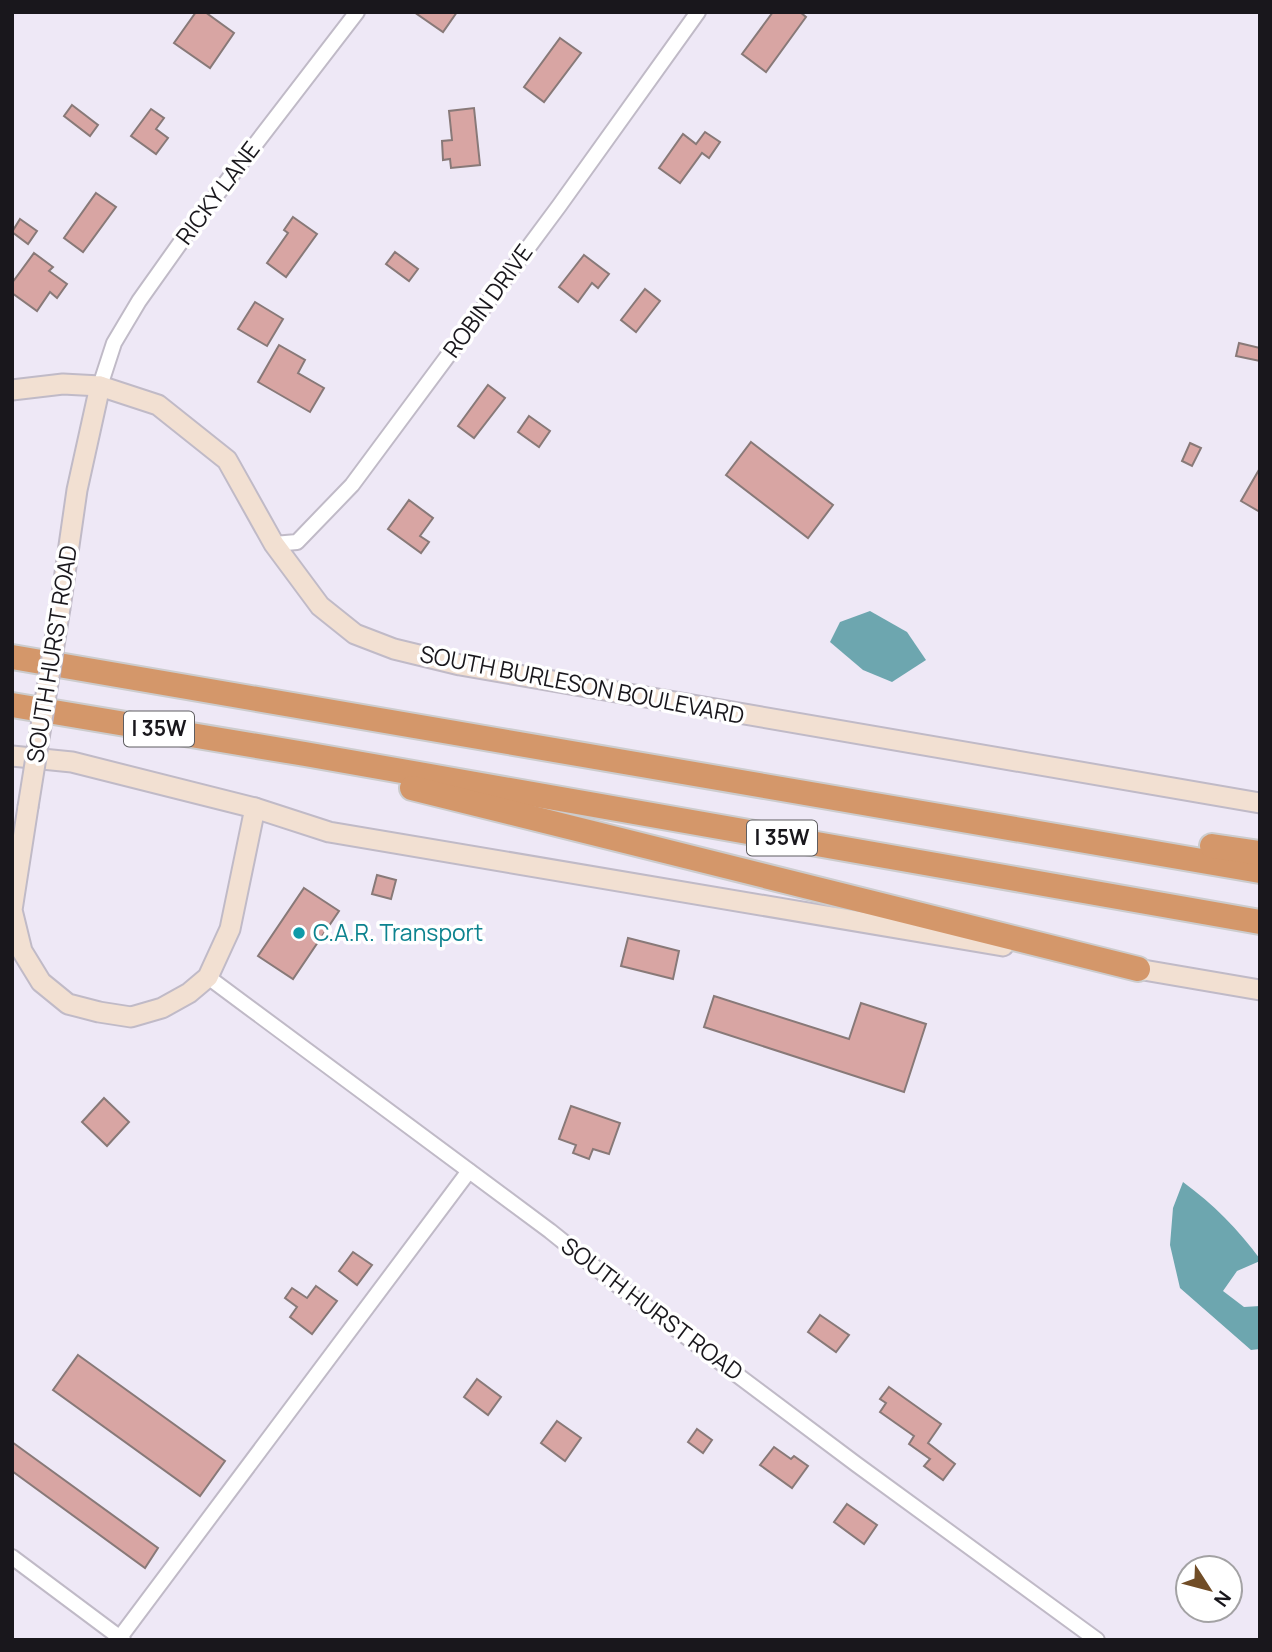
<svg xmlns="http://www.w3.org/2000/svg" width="1272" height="1652" viewBox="0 0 1272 1652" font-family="Manrope,sans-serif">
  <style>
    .water { fill: #6da6af }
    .building { fill: #d8a5a3; stroke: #887978; stroke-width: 2 }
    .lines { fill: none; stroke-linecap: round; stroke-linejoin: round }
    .street-casing { stroke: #c0bac7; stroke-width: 18 }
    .secondary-casing { stroke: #c0bac7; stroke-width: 23 }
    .highway-casing { stroke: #cccccd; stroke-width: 28 }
    .street { stroke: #fff; stroke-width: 14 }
    .secondary { stroke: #f2e0d2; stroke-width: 19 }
    .highway { stroke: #d4976a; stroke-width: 24 }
    .secondary-bridge-casing { stroke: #c0bac7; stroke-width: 23; stroke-linecap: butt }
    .secondary-bridge { stroke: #f2e0d2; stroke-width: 19 }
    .culture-dot { fill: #0f9aa8; stroke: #fff; stroke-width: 2.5 }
    .labels { text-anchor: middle; stroke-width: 7; stroke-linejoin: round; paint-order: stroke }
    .shield { fill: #fff; stroke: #5e5d60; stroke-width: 2 }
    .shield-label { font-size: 21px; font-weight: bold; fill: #19171c }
    .street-label { font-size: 23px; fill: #19171c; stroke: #fff }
    .culture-label { font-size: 23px; fill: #0d838f; stroke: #fff; text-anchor: start }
  </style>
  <rect width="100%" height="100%" fill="#eee8f6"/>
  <g class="water">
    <path d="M870,611L907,632L926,660L892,682L863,670L830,642L840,622Z"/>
    <path d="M1183,1182C1213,1204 1238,1229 1260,1259V1261L1237,1271L1223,1291L1244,1307L1260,1306V1349L1251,1350L1180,1288L1170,1245L1173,1208Z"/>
  </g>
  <g class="building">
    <path d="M196,12H205L234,33L210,68L174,43Z"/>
    <path d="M414,12H457L443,32Z"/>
    <path d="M773,12H800L806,17L766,72L742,54Z"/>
    <path d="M560,38L581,53L544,102L524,87Z"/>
    <path d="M72,105L98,125L90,136L64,116Z"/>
    <path d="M474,108L480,165L451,168L450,159L443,160L442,141L452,140L449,111Z"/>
    <path d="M151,109L164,118L156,129L168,138L156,154L131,136Z"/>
    <path d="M705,132L720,142L709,158L702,153L680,183L659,168L683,134L696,144Z"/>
    <path d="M96,193L116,207L83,252L64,238Z"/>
    <path d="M293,217L317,234L286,277L267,263L288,233L284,230Z"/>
    <path d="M20,219L37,231L28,244L12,232Z"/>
    <path d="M395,252L418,269L409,281L386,264Z"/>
    <path d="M34,253L53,267L49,271L67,284L57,298L50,292L37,311L12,293V283Z"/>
    <path d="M584,255L609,274L598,288L592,283L578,302L559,287Z"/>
    <path d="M645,289L660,301L636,332L621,320Z"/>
    <path d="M255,302L283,319L267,346L238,329Z"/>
    <path d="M1239,343L1260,348V361L1236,356Z"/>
    <path d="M279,345L305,360L298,373L324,388L310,412L258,382Z"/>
    <path d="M488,385L505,398L474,438L458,426Z"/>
    <path d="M529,416L550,431L539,447L518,432Z"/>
    <path d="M751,442L833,505L808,538L726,475Z"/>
    <path d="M1190,443L1201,448L1192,466L1182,461Z"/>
    <path d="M1260,468V512L1241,501Z"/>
    <path d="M409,500L433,518L420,536L429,542L421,553L388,529Z"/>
    <path d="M377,875L396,880L391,899L372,894Z"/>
    <path d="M304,888L339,911L293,979L258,956Z"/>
    <path d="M628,938L679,951L673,979L621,966Z"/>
    <path d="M714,996L849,1039L861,1003L926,1024L904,1092L704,1027Z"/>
    <path d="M104,1098L129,1122L107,1146L82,1122Z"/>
    <path d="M571,1106L620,1123L609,1154L593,1149L589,1159L573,1153L576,1145L559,1139Z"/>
    <path d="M353,1252L372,1265L357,1285L339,1271Z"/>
    <path d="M316,1286L337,1301L312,1334L290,1317L297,1307L285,1298L292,1288L307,1298Z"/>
    <path d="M820,1315L849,1335L836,1352L808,1332Z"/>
    <path d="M78,1355L225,1461L200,1496L53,1390Z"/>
    <path d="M477,1379L501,1397L488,1415L464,1397Z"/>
    <path d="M889,1387L941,1424L928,1443L955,1464L943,1480L924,1466L930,1459L909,1444L914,1436L880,1412L886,1403L880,1399Z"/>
    <path d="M557,1421L581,1438L565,1461L541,1443Z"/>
    <path d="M697,1429L712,1440L703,1453L688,1442Z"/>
    <path d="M12,1442L158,1548L145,1568L12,1471Z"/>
    <path d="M774,1447L791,1459L794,1456L808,1466L792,1488L760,1465Z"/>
    <path d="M847,1504L877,1525L864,1544L834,1522Z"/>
  </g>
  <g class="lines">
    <defs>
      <g id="street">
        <path d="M100,386L114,343L139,301L188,232L357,12"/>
        <path d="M274,544L297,542L352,485L559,206L698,12"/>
        <path d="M208,977L550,1231L616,1284L856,1464L1097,1640"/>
        <path d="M12,1557L123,1640"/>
        <path d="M118,1640L469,1171"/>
      </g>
      <g id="secondary">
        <path d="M12,390L63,384L100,386L158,405L227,460L274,544L320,606L355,634L394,649L460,665L1260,803"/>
        <path d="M60,608L77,490L100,386"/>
        <path d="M12,756L72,762L255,808L329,832L1003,946"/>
        <path d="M28,807L12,910L22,951L41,982L68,1004L99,1012L131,1017L162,1008L189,993L208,977L230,929L255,808"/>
        <path d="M1126,967L1260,990"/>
      </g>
      <g id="highway">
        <path d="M12,657L1260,871"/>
        <path d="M12,705L305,754L1260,922"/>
        <path d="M412,788L1138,969"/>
        <path d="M1212,846L1260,853"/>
      </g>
    </defs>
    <use href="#street" class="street-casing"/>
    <use href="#secondary" class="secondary-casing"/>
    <use href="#highway" class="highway-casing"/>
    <use href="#street" class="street"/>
    <use href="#secondary" class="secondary"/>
    <use href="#highway" class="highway"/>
    <defs>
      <path id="secondary-bridge" d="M28,807L60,608"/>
    </defs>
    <use href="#secondary-bridge" class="secondary-bridge-casing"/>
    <use href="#secondary-bridge" class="secondary-bridge"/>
  </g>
  <circle class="culture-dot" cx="299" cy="933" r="7"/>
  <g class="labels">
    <g class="shield">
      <rect x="124" y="711.5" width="70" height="35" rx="5"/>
      <rect x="747" y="820.5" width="70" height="35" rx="5"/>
    </g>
    <g class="shield-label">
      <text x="159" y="736">I 35W</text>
      <text x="782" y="845">I 35W</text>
    </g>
    <g class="street-label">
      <text transform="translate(218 193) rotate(-53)" y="8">RICKY LANE</text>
      <text transform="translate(488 301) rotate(-54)" y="8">ROBIN DRIVE</text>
      <text transform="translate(52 654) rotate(-81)" y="8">SOUTH HURST ROAD</text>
      <text transform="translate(582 685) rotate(11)" y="8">SOUTH BURLESON BOULEVARD</text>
      <text transform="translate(652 1309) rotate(37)" y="8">SOUTH HURST ROAD</text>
    </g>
    <g class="culture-label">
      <text x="313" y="941">C.A.R. Transport</text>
    </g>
  </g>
  <rect width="1272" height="1652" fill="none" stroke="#19171c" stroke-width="28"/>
  <g transform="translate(1209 1589) rotate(126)"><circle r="33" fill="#ffffff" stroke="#a3a2a4" stroke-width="2"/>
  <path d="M0-5L12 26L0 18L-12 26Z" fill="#714d27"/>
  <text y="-10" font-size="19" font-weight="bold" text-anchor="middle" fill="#19171c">N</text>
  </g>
</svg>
